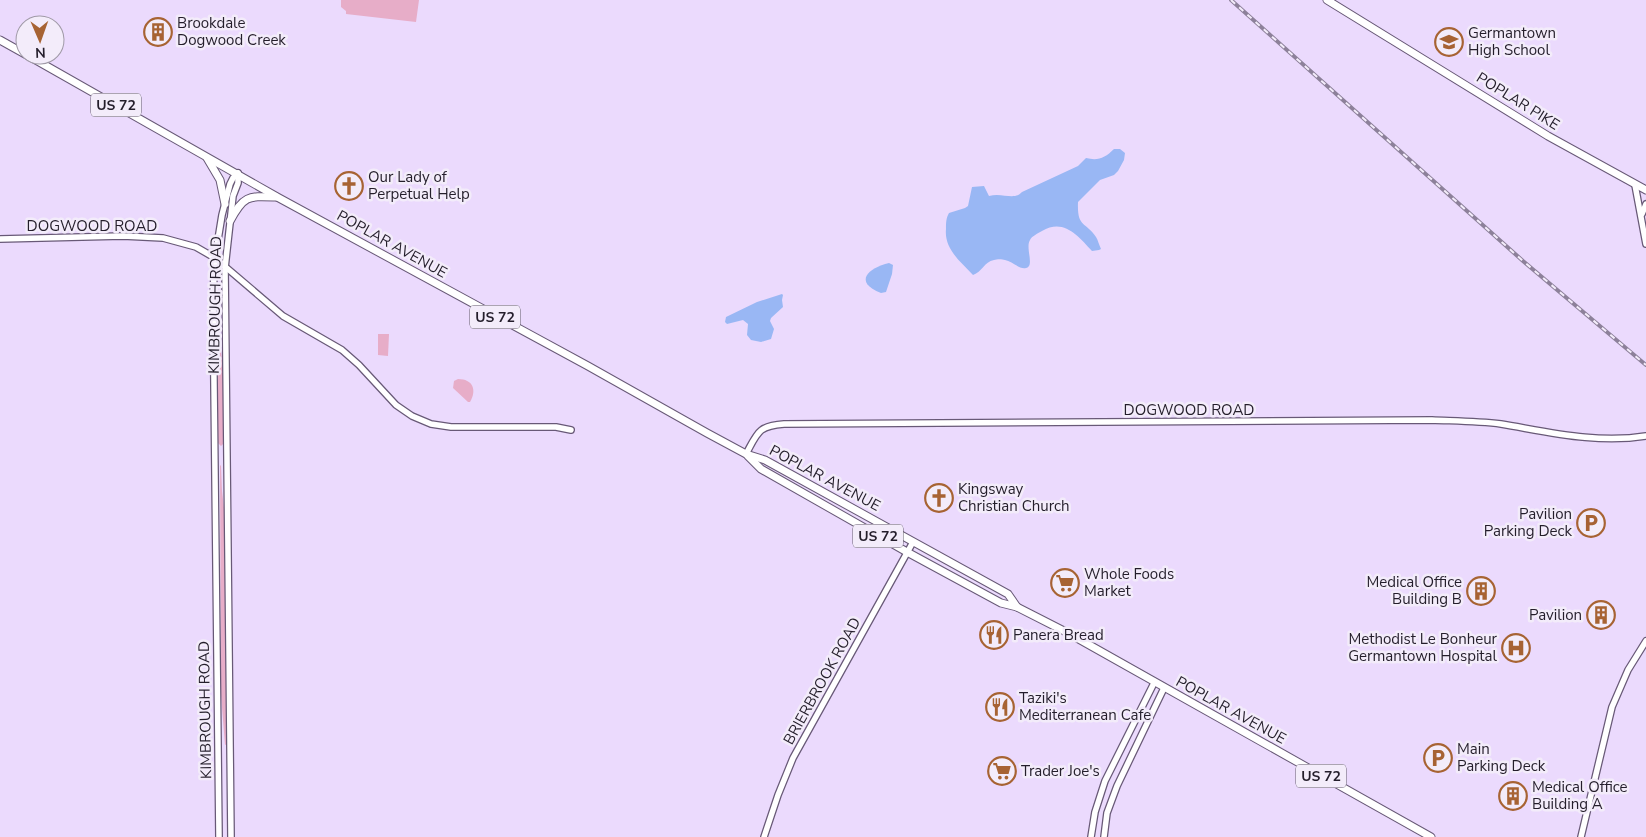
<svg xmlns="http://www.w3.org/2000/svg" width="1646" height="837" viewBox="0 0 1646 837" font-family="'Nunito Sans',sans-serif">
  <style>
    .green { fill: #e7adc8 }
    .water { fill: #99b7f4 }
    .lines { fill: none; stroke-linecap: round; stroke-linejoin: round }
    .minor-casing { stroke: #685977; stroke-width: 8 }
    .major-casing { stroke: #685977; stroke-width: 9 }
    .minor { stroke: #fff; stroke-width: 5.5 }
    .major { stroke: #fff; stroke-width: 7 }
    .rail-casing { stroke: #8d819a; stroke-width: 4 }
    .rail { stroke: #f3ecfa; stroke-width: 2; stroke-dasharray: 5.5; stroke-linecap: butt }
    .labels { text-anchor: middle; stroke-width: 5; stroke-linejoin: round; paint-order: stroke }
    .shield { fill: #f3ecfa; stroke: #625c69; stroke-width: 1 }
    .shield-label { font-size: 14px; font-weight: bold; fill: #241e2b }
    .poi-label { font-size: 15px; fill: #241e2b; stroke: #f3ecfa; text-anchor: start }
    .street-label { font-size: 15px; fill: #241e2b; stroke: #f3ecfa }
  </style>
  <rect width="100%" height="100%" fill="#ebdafd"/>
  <g class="green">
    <path d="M341,0H419L416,22L346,14V11L341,7Z"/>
    <path d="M218,282L219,331L224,381V443L221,446L218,443L217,283Z"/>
    <path d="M378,334H389L388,356L378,355Z"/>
    <path d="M458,379C473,379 477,390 470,402H468L453,388L454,381Z"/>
    <path d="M220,465L221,466L222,491L225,516L227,744L225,745L221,695Z"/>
  </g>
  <g class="water">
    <path d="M1114,149H1120L1125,153L1124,160L1118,171L1114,175L1100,180L1078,202C1077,228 1085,221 1096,237C1098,240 1099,245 1101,249L1099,250L1092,251C1078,236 1064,218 1042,231C1037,234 1032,236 1030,240C1025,248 1035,266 1026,268C1020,270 1012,261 1005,260C1002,259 997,259 994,260C984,262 982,272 973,275C960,261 944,249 946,229C946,223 946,218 949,213L965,208L968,206L972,187L984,186L989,196C1002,192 1014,201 1022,192L1078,166L1086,158C1098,161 1105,158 1114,149Z"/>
    <path d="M889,263L893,265L892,274L886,292L881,293C853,282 868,268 889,263Z"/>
    <path d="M782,294L783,295L782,300L783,307L771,318L770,321L774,329L771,339L761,342L751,340L747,335L748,324L743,320L727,324L725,322L726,317L757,302Z"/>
  </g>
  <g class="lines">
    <defs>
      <g id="minor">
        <path d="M1635,185L1646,244"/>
        <path d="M1642,214L1646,204"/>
        <path d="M0,239L123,236L163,238L196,247L215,258L283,316L342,350L359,365L396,405L412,416L431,424L451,427H556L571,430"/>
        <path d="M746,454C758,432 758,426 784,424L1432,420C1455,421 1478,421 1501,424C1549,432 1597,444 1646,436"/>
        <path d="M219,837L213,294L215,258L222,215L230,184L233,178L238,173"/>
        <path d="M231,837L225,268L233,196L238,183V173"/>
        <path d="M764,837L778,795L793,758L913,542"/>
        <path d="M1091,837L1095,812L1105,781L1154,683"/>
        <path d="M1104,837L1107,813L1117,786L1164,688"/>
        <path d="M1581,837L1612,707L1628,670L1646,641"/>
      </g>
      <g id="major">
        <path d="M1327,0L1548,136L1646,190"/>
        <path d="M0,40L25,54"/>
        <path d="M27,55L279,198L588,366L707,433L746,454L765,460L1008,594L1017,607"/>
        <path d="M207,158L220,180L225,204"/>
        <path d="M230,221C244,195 248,196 276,197"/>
        <path d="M748,456L761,469L907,552L1001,603L1017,607L1068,633L1431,837"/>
      </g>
    </defs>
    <use href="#minor" class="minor-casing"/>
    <use href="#major" class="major-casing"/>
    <use href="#minor" class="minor"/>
    <use href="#major" class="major"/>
    <defs>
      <path id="rail" d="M1231,0L1523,261L1646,365"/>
    </defs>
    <use href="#rail" class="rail-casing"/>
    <use href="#rail" class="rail"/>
  </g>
  <defs>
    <symbol id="building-ring" viewBox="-11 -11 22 22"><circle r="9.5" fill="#f3ecfa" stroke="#a76333" stroke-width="1.5"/><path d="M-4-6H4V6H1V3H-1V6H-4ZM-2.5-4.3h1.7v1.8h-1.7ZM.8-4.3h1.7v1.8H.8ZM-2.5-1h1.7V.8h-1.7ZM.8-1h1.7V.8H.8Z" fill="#a76333"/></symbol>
    <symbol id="school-ring" viewBox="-11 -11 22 22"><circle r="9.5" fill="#f3ecfa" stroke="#a76333" stroke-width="1.5"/><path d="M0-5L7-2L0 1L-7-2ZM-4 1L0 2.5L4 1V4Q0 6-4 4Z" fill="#a76333"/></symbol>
    <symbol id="church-ring" viewBox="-11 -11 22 22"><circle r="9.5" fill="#f3ecfa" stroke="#a76333" stroke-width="1.5"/><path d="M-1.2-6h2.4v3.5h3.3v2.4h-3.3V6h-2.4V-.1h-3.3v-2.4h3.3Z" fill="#a76333"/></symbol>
    <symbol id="parking-ring" viewBox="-11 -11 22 22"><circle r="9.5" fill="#f3ecfa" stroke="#a76333" stroke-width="1.5"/><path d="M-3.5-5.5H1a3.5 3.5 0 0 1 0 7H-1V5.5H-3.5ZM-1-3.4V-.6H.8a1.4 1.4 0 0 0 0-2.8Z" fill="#a76333"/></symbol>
    <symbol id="supermarket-ring" viewBox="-11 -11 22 22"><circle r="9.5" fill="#f3ecfa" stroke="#a76333" stroke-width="1.5"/><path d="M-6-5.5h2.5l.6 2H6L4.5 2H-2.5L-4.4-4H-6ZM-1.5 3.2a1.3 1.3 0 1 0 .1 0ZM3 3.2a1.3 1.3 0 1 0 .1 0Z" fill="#a76333"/></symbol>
    <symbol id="restaurant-ring" viewBox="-11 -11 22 22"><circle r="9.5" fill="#f3ecfa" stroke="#a76333" stroke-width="1.5"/><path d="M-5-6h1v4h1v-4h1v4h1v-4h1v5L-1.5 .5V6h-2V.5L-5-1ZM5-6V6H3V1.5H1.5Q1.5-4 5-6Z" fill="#a76333"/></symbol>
    <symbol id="hospital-ring" viewBox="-11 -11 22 22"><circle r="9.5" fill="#f3ecfa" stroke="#a76333" stroke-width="1.5"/><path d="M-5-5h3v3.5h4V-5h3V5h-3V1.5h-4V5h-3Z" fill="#a76333"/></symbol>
  </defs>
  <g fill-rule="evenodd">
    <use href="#building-ring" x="142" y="16" width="32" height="32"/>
    <use href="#school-ring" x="1433" y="26" width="32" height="32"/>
    <use href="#church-ring" x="333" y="170" width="32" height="32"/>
    <use href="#church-ring" x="923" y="482" width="32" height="32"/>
    <use href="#parking-ring" x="1575" y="507" width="32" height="32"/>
    <use href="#supermarket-ring" x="1049" y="567" width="32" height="32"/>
    <use href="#building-ring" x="1465" y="575" width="32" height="32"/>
    <use href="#building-ring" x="1585" y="599" width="32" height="32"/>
    <use href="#restaurant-ring" x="978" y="619" width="32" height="32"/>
    <use href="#hospital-ring" x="1500" y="632" width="32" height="32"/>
    <use href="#restaurant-ring" x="984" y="691" width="32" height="32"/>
    <use href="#parking-ring" x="1422" y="742" width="32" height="32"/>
    <use href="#supermarket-ring" x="986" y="755" width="32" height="32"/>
    <use href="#building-ring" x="1497" y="780" width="32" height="32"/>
  </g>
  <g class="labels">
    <g class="shield">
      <rect x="91" y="93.5" width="50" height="23" rx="4"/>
      <rect x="470" y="305.5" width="50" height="23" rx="4"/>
      <rect x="853" y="524.5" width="50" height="23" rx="4"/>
      <rect x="1296" y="764.5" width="50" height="23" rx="4"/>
    </g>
    <g class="shield-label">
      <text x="116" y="110">US 72</text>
      <text x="495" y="322">US 72</text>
      <text x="878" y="541">US 72</text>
      <text x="1321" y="781">US 72</text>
    </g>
    <g class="poi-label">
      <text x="177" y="28">Brookdale<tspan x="177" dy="17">Dogwood Creek</tspan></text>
      <text x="1468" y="38">Germantown<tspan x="1468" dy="17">High School</tspan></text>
      <text x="368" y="182">Our Lady of<tspan x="368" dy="17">Perpetual Help</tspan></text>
      <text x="958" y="494">Kingsway<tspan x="958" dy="17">Christian Church</tspan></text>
      <text x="1572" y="519" text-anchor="end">Pavilion<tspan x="1572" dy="17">Parking Deck</tspan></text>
      <text x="1084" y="579">Whole Foods<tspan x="1084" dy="17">Market</tspan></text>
      <text x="1462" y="587" text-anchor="end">Medical Office<tspan x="1462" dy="17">Building B</tspan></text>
      <text x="1582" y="620" text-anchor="end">Pavilion</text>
      <text x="1013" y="640">Panera Bread</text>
      <text x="1497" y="644" text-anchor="end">Methodist Le Bonheur<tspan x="1497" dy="17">Germantown Hospital</tspan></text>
      <text x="1019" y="703">Taziki's<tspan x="1019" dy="17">Mediterranean Cafe</tspan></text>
      <text x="1457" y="754">Main<tspan x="1457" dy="17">Parking Deck</tspan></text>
      <text x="1021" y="776">Trader Joe's</text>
      <text x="1532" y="792">Medical Office<tspan x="1532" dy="17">Building A</tspan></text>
    </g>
    <g class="street-label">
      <text transform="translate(1518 101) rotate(32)" y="5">POPLAR PIKE</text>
      <text x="92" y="231">DOGWOOD ROAD</text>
      <text transform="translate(392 244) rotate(29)" y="5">POPLAR AVENUE</text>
      <text transform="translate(215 305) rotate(-89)" y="5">KIMBROUGH ROAD</text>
      <text x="1189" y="415">DOGWOOD ROAD</text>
      <text transform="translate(825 478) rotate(28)" y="5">POPLAR AVENUE</text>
      <text transform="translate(822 681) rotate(-61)" y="5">BRIERBROOK ROAD</text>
      <text transform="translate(205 710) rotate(-91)" y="5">KIMBROUGH ROAD</text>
      <text transform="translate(1231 710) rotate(29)" y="5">POPLAR AVENUE</text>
    </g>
  </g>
  <g transform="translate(40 40) rotate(178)"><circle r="24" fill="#f3ecfa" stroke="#a09aa7"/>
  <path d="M0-4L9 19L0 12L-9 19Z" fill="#a76333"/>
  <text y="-8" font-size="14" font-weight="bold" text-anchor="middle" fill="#241e2b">N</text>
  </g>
</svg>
